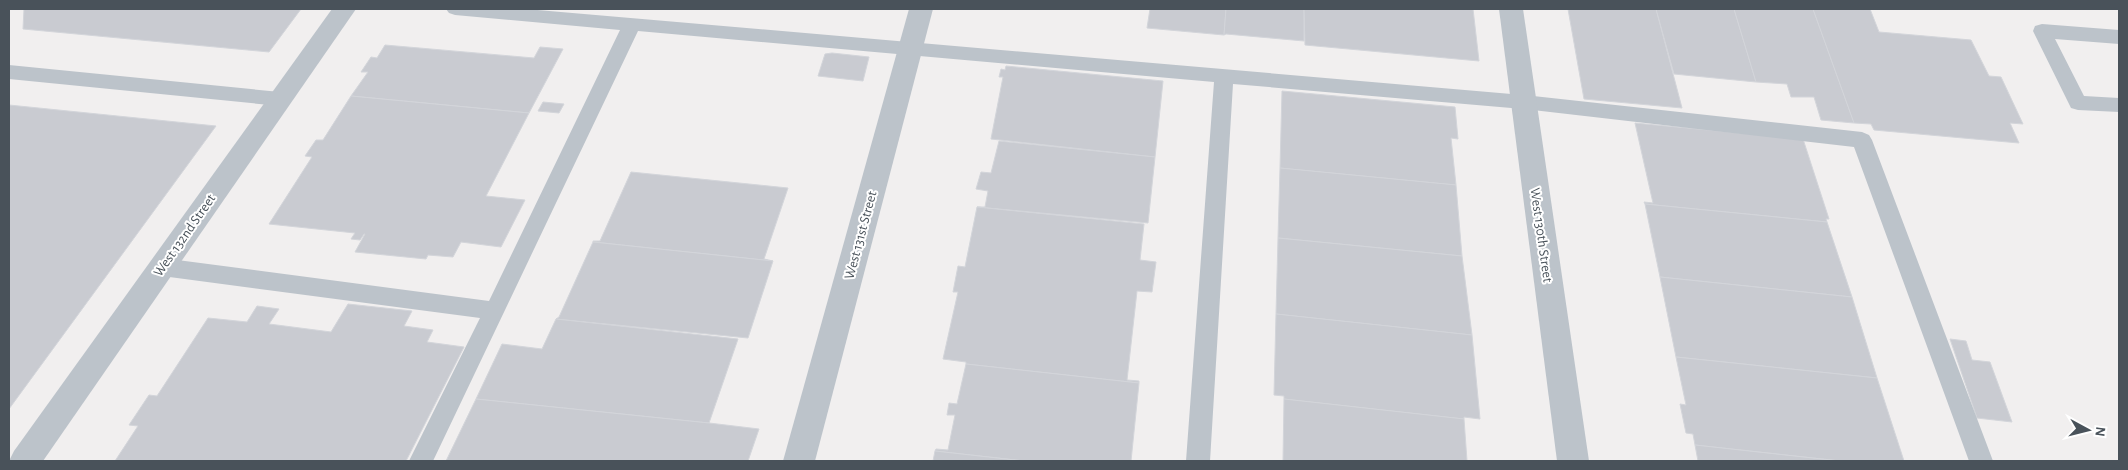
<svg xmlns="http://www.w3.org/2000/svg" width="2128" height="470" viewBox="0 0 2128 470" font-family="'Alegreya Sans',sans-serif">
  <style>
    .building { fill: #c9cbd1; stroke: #d3d5da }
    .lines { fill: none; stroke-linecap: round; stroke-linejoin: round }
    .service { fill: #bcc3ca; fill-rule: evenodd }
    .minor { fill: #bcc3ca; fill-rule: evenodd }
    .labels { text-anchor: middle; stroke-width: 4; stroke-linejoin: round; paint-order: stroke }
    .street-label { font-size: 14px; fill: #49525a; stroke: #fff }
  </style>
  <rect width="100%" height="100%" fill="#f1efef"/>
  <g class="building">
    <path d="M24,9H301L269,52L23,29Z"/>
    <path d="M1150,9H1226L1224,35L1147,28Z"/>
    <path d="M1226,9H1304V41L1226,34L1224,35Z"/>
    <path d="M1304,9H1473L1479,61L1305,45Z"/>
    <path d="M1568,9H1656L1682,108L1584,99Z"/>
    <path d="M1656,9H1734L1756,82L1674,74Z"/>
    <path d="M1734,9H1813L1854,123L1821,120L1814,97H1791L1787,84L1756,82Z"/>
    <path d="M1813,9H1870L1879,32L1971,40L1989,76L2001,77L2023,124L2010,123L2019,143L1874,130L1871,124L1854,123Z"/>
    <path d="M385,45L534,58L540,47L563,49L529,113L351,96L368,72H361L371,57L377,58Z"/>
    <path d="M832,53L869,57L863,81L818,76L825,54Z"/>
    <path d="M1006,66L1163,81L1155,157L991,139L1003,77H999L1001,69L1005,70Z"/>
    <path d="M1282,91L1455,107L1458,139L1451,138L1456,185L1280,168Z"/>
    <path d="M351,96L529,113L486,196L525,200L501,247L461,242L453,257L428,255L426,259L355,252L365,234H364L360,240L351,239L355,233L269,224L312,157L305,156L316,140H323Z"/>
    <path d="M543,102L564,104L559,113L538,111Z"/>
    <path d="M9,105L216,126L9,409Z"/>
    <path d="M1635,123L1803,139L1829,219H1826L1827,222L1645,204L1644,202L1653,203Z"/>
    <path d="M999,141L1155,157L1148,223L977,207H985L988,191L976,189L981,172L991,173Z"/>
    <path d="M1280,168L1456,185L1462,256L1278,238Z"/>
    <path d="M631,172L788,188L764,259L773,261L593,242V241H600Z"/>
    <path d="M1645,204L1827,222L1852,297L1660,277Z"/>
    <path d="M977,207L1144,224L1140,260L1156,262L1152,292L1137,291L1127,380L1139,381V383L966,364V362L943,359L958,292H953L958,266L965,267Z"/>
    <path d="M1278,238L1462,256L1472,335L1276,314Z"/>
    <path d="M593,242L773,261L748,338L556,319L559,317Z"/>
    <path d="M1660,277L1852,297L1877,378L1676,357Z"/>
    <path d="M348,304L412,311L404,326L433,330L427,342L464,347L406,461H115L138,426L129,425L149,395L157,396L208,318L247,322L257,306L279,309L269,324L331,332Z"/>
    <path d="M1276,314L1472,335L1480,419L1464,417V419L1284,399V396L1274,395Z"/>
    <path d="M556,319L738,339L709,423L476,399L502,344L542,349Z"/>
    <path d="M1950,339L1966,341L1972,360L1990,362L2012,422L1977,418Z"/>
    <path d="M1676,357L1877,378L1904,461H1840L1695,445L1693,434L1686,433L1680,404L1686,405Z"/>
    <path d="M966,364L1139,383L1131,461H1024L935,451L936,449L948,450L955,415H947L949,403L957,404Z"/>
    <path d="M476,399L709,423L759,429L748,461H446Z"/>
    <path d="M1284,399L1464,419L1467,461H1283Z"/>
    <path d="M1695,445L1840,461H1698Z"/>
    <path d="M935,451L1024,461H933Z"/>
  </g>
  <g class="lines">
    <g class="service">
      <path d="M446,9H526L1523,95L1862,132L1869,135L1872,140L1993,461H1969L1854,147L1523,109L1233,84L1210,461H1186L1214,82L638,31L433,461H409L480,318L162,276L154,273L151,267L154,261L162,258L489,301L620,30L455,15L449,13Z"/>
      <path d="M2042,24L2119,30V44L2055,39L2084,96L2119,98V112L2078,110L2071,108L2033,31L2035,26Z"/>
      <path d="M9,65L280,92L287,94L290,99L287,104L280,106L9,79Z"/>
    </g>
    <g class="minor">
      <path d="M332,9H356L43,461H9L14,451Z"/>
      <path d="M909,9H933L815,461H783Z"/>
      <path d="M1499,9H1523L1589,461H1557Z"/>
    </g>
  </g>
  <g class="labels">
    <g class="street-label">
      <text transform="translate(184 235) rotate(-55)" y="5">West 132nd Street</text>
      <text transform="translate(860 235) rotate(-75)" y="5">West 131st Street</text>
      <text transform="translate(1542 235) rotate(82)" y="5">West 130th Street</text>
    </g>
  </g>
  <rect width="2128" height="470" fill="none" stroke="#49525a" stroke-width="20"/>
  <g transform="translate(2088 430) rotate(97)" stroke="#ffffff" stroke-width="4" paint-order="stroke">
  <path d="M0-4L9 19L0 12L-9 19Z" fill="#49525a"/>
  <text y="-8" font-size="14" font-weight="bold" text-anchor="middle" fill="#49525a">N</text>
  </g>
</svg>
